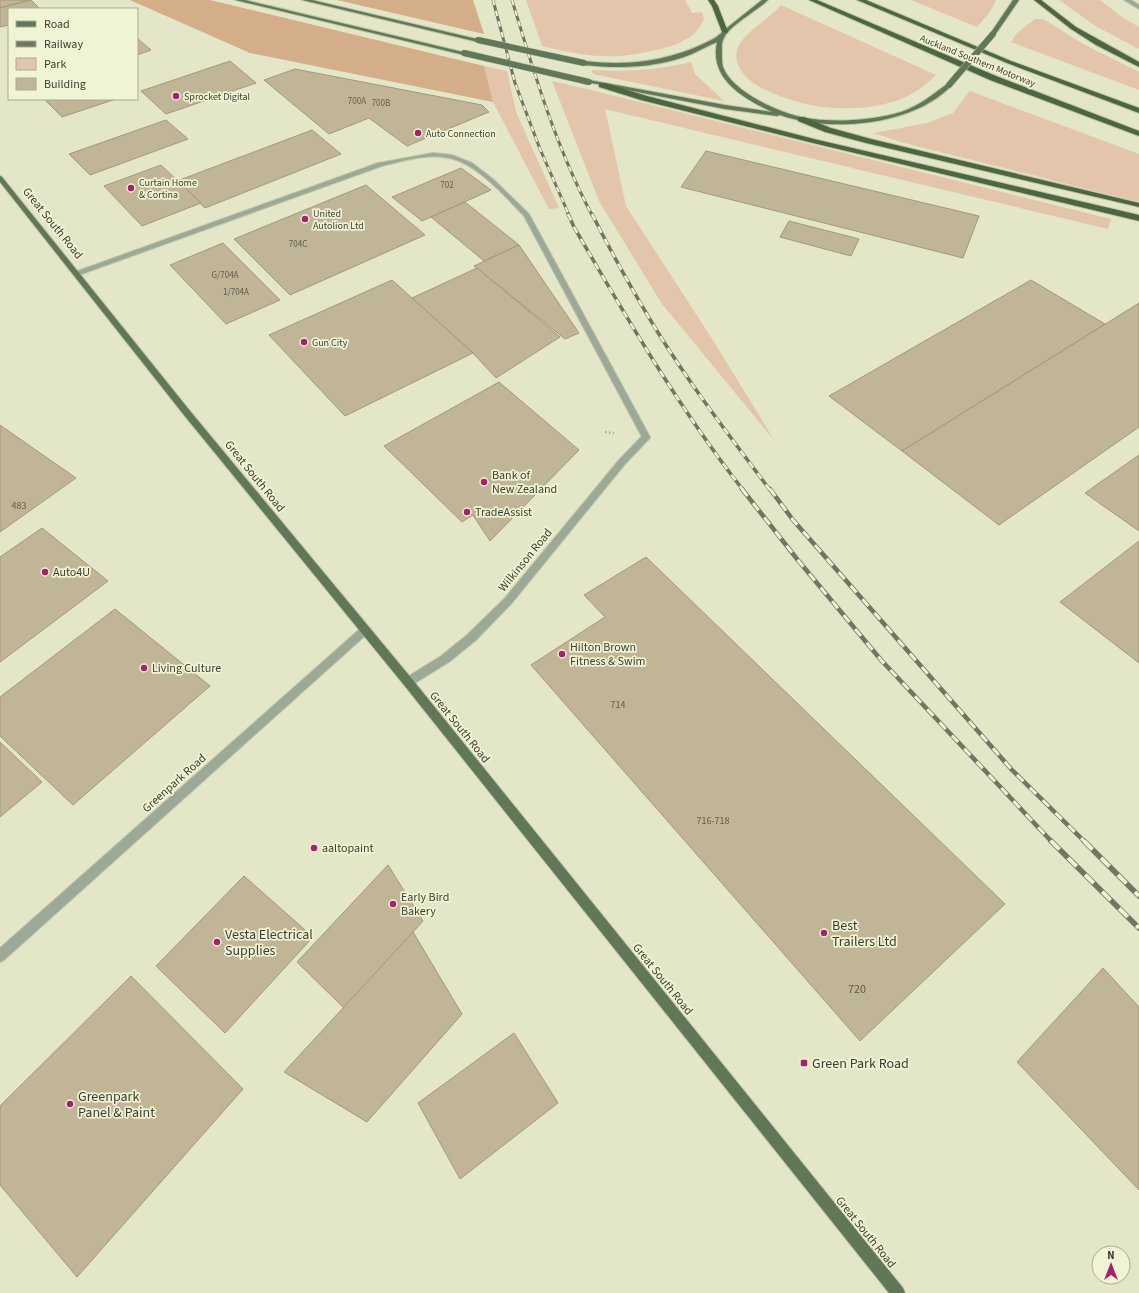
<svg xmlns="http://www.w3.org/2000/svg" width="1139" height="1293" viewBox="0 0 1139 1293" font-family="'Source Sans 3',sans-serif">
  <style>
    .green { fill: #e2c5aa }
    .forest { fill: #d4ad89 }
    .building { fill: #c1b598; stroke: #a3987b }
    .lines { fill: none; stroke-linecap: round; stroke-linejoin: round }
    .service-casing { stroke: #c2c4a9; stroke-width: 2 }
    .minor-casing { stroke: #c2c4a9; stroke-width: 2 }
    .tertiary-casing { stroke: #c2c4a9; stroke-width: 2 }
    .primary-casing { stroke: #c2c4a9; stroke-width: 2 }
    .motorway-casing { stroke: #c2c4a9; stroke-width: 2 }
    .path { stroke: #a5a88f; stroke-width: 2; stroke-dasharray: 1.5 2.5; stroke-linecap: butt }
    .service { fill: #9ba996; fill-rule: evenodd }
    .minor { fill: #9ba996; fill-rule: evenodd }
    .tertiary { fill: #9ba996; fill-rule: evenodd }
    .primary { fill: #607857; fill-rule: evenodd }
    .motorway { fill: #4b6640; fill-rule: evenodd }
    .rail-far3-casing { stroke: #737562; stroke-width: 3 }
    .rail-far2-casing { stroke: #737562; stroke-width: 3.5 }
    .rail-far1-casing { stroke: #737562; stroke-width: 4.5 }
    .rail-casing { stroke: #737562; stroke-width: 5.5 }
    .rail-far3 { stroke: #f0f4d4; stroke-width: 2; stroke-dasharray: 5.5; stroke-linecap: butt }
    .rail-far2 { stroke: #f0f4d4; stroke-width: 2.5; stroke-dasharray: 7; stroke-linecap: butt }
    .rail-far1 { stroke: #f0f4d4; stroke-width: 3; stroke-dasharray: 9; stroke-linecap: butt }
    .rail { stroke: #f0f4d4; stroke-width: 4; stroke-dasharray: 12; stroke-linecap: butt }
    .primary-bridge-casing { stroke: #c2c4a9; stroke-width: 7; stroke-linecap: butt }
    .primary-bridge { stroke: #607857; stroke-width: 6 }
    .poi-dot { fill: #a5216d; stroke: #f0f4d4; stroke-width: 1.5 }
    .labels { text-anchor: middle; stroke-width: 3.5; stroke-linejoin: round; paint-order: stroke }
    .far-number-label { font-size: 9px; fill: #5d5c4b }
    .far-street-label { font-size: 10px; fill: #3c3e31; stroke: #f0f4d4 }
    .far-poi-label { font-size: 10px; fill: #3c3e31; stroke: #f0f4d4; text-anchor: start }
    .number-label { font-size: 10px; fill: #5d5c4b }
    .street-label { font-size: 12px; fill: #3c3e31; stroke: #f0f4d4 }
    .poi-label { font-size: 12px; fill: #3c3e31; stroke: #f0f4d4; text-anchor: start }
    .near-number-label { font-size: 12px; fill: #5d5c4b }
    .near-poi-label { font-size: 14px; fill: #3c3e31; stroke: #f0f4d4; text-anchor: start }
  </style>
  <rect width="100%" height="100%" fill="#e3e6c7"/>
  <g class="green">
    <path d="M526,0H685L692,13L702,12L704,19C696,38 680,44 660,49C613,61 588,57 542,46Z"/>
    <path d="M911,0H996L990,12L977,27Z"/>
    <path d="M1059,0H1100L1122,17L1139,27V49L1097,27Z"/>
    <path d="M781,5L936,75C921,91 901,101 880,105C862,109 842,109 823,107C798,104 729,86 737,50C742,33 770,19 781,5Z"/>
    <path d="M1035,19H1043L1085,45L1139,72V90L1011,42L1017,33Z"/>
    <path d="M691,62L695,74L724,101L593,74L592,70C626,72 658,70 691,62Z"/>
    <path d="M484,66L507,71L516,112L559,208L549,209L493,102Z"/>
    <path d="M552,81L591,90L1111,219L1108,229L605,109L626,206L716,345L774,440L662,304L599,201Z"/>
    <path d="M970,91L1139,154V202L904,143L874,133L927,123L953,113Z"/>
  </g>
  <g class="forest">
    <path d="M130,0H210L484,66L493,102L250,53Z"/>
    <path d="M337,0H473L484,34Z"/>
  </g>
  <g class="building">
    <path d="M0,0H29L0,8Z"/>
    <path d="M31,0L40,9H9V25L0,27V8Z"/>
    <path d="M137,38L151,50L137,55Z"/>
    <path d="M230,61L256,83L166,114L141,91Z"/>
    <path d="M295,69L482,105L489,112L407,146L369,118L329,134L264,80Z"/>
    <path d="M44,99H116L62,117Z"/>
    <path d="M166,120L188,139L90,175L69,154Z"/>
    <path d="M312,130L341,154L205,208L177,181Z"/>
    <path d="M706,151L979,216L963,258L681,187Z"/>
    <path d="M161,165L201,203L142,226L104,186Z"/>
    <path d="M461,168L491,190L422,221L392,197Z"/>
    <path d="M366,185L425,235L290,295L234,239Z"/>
    <path d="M465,202L519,245L484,261L431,217Z"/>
    <path d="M789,221L859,239L851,256L780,237Z"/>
    <path d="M223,243L280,300L226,324L170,265Z"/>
    <path d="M519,245L579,333L565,339L474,266Z"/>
    <path d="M477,268L560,337L496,378L473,353L412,298Z"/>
    <path d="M392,280L473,353L345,416L269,335Z"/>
    <path d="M1031,280L1105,324L902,451L829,396Z"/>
    <path d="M1139,303V427L999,525L902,451Z"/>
    <path d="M499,382L579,450L490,541L473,515L462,522L384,446Z"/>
    <path d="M0,425L76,478L0,532Z"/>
    <path d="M1139,455V531L1085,493Z"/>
    <path d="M42,528L108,581L0,662V557Z"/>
    <path d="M1139,541V663L1060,602Z"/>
    <path d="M646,557L1005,904L860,1041L531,665L605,617L584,595Z"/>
    <path d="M115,609L210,686L73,805L0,736V697Z"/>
    <path d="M0,742L42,782L0,817Z"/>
    <path d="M388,865L423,921L344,1008L297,962Z"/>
    <path d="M244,876L313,937L225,1033L156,966Z"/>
    <path d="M413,932L462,1014L367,1122L284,1072Z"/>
    <path d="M1103,968L1139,1007V1190L1017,1062Z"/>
    <path d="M131,976L243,1089L77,1277L0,1185V1106Z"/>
    <path d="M514,1033L558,1103L460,1179L418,1103Z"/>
  </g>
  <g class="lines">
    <defs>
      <g id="service">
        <path d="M1124,0H1131L1139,5V9Z"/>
        <path d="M433,153L452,155L472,163L493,179L529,214L650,437L649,439L646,440L642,437L524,216C505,196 476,163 449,158C427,153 403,161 382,166L79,275H76L72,273L378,163Z"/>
      </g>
      <path id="minor" d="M646,434L650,437L649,439L625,464L511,604L475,641L449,662L412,685L408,686L404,685L403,682L404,679L441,656L467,635L505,598L619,460L643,435Z"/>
      <path id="tertiary" d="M365,626L368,627L370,630L368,633L4,960L0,962V948L362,627Z"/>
      <g id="primary">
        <path d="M235,0H245L467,53L464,55Z"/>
        <path d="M302,0H312L481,40L478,42Z"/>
        <path d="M762,0H768C757,11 730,25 724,38C721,43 722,49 722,55C722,59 722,64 723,67C732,91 777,112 801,117C830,123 865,121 894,114C915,109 931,96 947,84L952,85C913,126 831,133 780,115L777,116L725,109L586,82L589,80L725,105L772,112C743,98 709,79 717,42C708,46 700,50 692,54C658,68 619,69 584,65L581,63L584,61C625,66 665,62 703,44C711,40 717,38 723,31Z"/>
        <path d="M1013,0H1019L995,35H991L990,34Z"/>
        <path d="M0,176L2,177L190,411L412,679L903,1288L905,1293H889L404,685L184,415L0,182Z"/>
      </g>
      <g id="motorway">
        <path d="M708,0H714L718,6L728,32L727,33L722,32L712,6Z"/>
        <path d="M809,0H817L996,76L1139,131V136L990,80Z"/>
        <path d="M857,0H866L1011,61L1139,108V113L1007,63Z"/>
        <path d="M1034,0H1041L1076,27L1139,62V67L1096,45L1071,29Z"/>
        <path d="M599,83H605L647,96L814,139L1139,215V221L813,143L641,100L599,87Z"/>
        <path d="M798,117H804L831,128L871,139L1139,203V207L866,143L825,132L798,121Z"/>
      </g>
    </defs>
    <use href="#service" class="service-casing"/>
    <use href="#minor" class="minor-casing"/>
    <use href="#tertiary" class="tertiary-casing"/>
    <use href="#primary" class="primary-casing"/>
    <use href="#motorway" class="motorway-casing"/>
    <path class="path" d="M605,432L614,433"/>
    <use href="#service" class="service"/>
    <use href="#minor" class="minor"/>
    <use href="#tertiary" class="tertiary"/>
    <use href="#primary" class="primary"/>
    <use href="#motorway" class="motorway"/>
    <defs>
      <g id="rail-far3">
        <path d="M493,0L515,83L540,149L569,215"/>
        <path d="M512,0C534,73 556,147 592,215"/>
      </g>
      <g id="rail-far2">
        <path d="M568,214L574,227C626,317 679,408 743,490"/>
        <path d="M592,214C612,254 634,293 657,331C691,386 731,438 770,490"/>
      </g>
      <g id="rail-far1">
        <path d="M742,489L797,559L881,660L1052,842"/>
        <path d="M770,489L793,520L1012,770L1085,842"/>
      </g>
      <g id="rail">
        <path d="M1051,841L1139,928"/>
        <path d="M1084,841L1139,896"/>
      </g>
    </defs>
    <use href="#rail-far3" class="rail-far3-casing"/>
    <use href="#rail-far2" class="rail-far2-casing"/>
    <use href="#rail-far1" class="rail-far1-casing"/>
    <use href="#rail" class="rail-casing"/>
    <use href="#rail-far3" class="rail-far3"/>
    <use href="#rail-far2" class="rail-far2"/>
    <use href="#rail-far1" class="rail-far1"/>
    <use href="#rail" class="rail"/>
    <defs>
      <g id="primary-bridge">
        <path d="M478,40L584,63"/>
        <path d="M464,53L589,82"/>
        <path d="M949,85L993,34"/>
      </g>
    </defs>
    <use href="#primary-bridge" class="primary-bridge-casing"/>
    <use href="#primary-bridge" class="primary-bridge"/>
  </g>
  <g class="poi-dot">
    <circle cx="176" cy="96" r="4"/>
    <circle cx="418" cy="133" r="4"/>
    <circle cx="131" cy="188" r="4"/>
    <circle cx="305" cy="219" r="4"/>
    <circle cx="304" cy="342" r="4"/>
    <circle cx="484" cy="482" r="4"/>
    <circle cx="467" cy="512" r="4"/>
    <circle cx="45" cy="572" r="4"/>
    <circle cx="562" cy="654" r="4"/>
    <circle cx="144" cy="668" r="4"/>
    <circle cx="314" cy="848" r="4"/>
    <circle cx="393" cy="904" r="4"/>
    <circle cx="824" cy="933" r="4"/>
    <circle cx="217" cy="942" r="4"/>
    <rect x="800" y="1059" width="8" height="8" rx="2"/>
    <circle cx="70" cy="1104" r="4"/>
  </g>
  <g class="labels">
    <g class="far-number-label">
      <text x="357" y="104">700A</text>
      <text x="381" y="106">700B</text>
      <text x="447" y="188">702</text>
      <text x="298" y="247">704C</text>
      <text x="225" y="278">G/704A</text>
      <text x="236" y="295">1/704A</text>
    </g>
    <g class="far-street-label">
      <text transform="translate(978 60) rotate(22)" y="4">Auckland Southern Motorway</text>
    </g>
    <g class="far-poi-label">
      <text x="184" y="100">Sprocket Digital</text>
      <text x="426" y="137">Auto Connection</text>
      <text x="139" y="186">Curtain Home<tspan x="139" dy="12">&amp; Cortina</tspan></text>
      <text x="313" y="217">United<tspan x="313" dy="12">Autolion Ltd</tspan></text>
      <text x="312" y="346">Gun City</text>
    </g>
    <g class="number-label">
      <text x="19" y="509">483</text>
      <text x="618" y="708">714</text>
      <text x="713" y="824">716-718</text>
    </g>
    <g class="street-label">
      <text transform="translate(53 223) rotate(51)" y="4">Great South Road</text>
      <text transform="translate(255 476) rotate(51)" y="4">Great South Road</text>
      <text transform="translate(525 560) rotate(-51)" y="4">Wilkinson Road</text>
      <text transform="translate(460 727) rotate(51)" y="4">Great South Road</text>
      <text transform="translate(174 783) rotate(-42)" y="4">Greenpark Road</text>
      <text transform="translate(663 979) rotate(51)" y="4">Great South Road</text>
      <text transform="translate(866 1232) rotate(51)" y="4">Great South Road</text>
    </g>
    <g class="poi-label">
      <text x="492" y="479">Bank of<tspan x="492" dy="14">New Zealand</tspan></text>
      <text x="475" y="516">TradeAssist</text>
      <text x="53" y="576">Auto4U</text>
      <text x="570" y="651">Hilton Brown<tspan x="570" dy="14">Fitness &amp; Swim</tspan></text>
      <text x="152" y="672">Living Culture</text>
      <text x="322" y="852">aaltopaint</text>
      <text x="401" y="901">Early Bird<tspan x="401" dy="14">Bakery</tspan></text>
    </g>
    <g class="near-number-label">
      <text x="857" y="993">720</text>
    </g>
    <g class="near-poi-label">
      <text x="832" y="930">Best<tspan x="832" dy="16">Trailers Ltd</tspan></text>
      <text x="225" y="939">Vesta Electrical<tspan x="225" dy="16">Supplies</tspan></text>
      <text x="812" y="1068">Green Park Road</text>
      <text x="78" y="1101">Greenpark<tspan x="78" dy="16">Panel &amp; Paint</tspan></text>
    </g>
  </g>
  <rect x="8" y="8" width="130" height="92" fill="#f0f4d4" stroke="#a8ab93"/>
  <rect x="16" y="21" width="20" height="6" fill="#607857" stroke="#a8ab93"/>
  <text x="44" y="28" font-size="12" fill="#3c3e31">Road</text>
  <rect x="16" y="41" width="20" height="6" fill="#737562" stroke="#a8ab93"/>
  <text x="44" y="48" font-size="12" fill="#3c3e31">Railway</text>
  <rect x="16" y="58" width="20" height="12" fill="#e2c5aa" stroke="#a8ab93"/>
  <text x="44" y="68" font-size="12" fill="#3c3e31">Park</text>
  <rect x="16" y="78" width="20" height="12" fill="#c1b598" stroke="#a8ab93"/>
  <text x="44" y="88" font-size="12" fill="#3c3e31">Building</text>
  <g transform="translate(1111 1265)"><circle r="19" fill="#f0f4d4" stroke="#a8ab93"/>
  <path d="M0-3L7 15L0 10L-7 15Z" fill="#a5216d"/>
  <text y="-6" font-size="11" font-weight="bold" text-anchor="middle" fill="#3c3e31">N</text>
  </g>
</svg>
